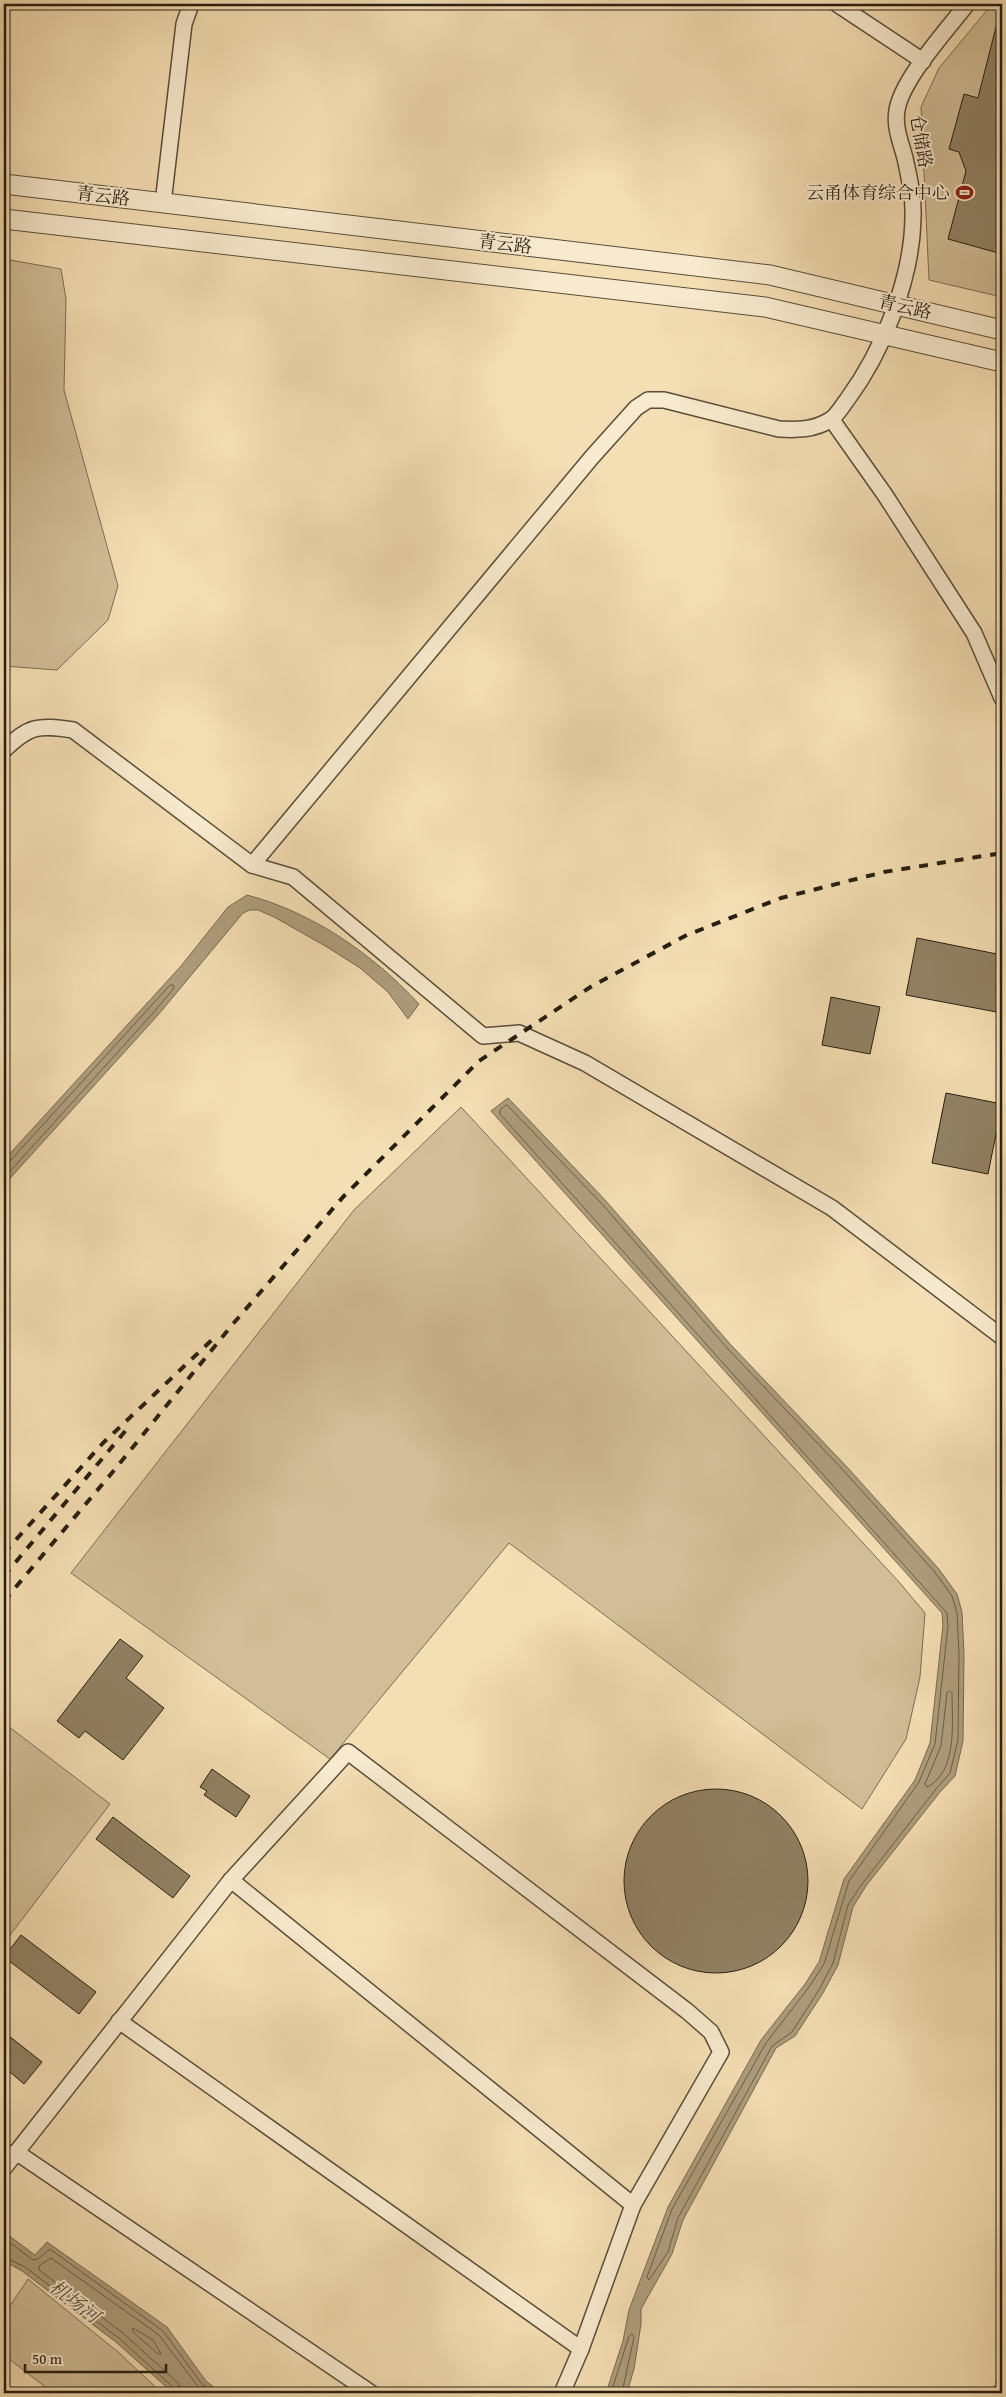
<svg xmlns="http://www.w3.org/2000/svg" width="1006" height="2397" viewBox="0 0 1006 2397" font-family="'Gentium Book Plus','Noto Serif SC',serif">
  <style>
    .green { fill: #d1bd97; stroke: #7c6e54 }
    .water { fill: #ae9d7c; stroke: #786a51 }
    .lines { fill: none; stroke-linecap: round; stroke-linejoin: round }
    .shore { stroke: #6a5e46; stroke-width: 1 }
    .building { fill: #918265; stroke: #261e11 }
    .minor-casing { stroke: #5a4e3a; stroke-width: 18 }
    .tertiary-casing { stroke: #5a4e3a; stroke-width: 21 }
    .path { stroke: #261e11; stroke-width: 3; stroke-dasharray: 1 2.5; stroke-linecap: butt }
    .minor { stroke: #f8eace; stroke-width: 15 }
    .tertiary { stroke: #f8eace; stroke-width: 19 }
    .rail { stroke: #261e11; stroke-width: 4; stroke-dasharray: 9 9; stroke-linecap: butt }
    .labels { text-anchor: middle; stroke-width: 4; stroke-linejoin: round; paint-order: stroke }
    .street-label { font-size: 18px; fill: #261e11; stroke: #f8eace }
    .poi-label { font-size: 18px; fill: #261e11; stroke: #f8eace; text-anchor: end }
    .water-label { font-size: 19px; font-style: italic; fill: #5c513c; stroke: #f8eace }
  </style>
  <rect width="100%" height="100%" fill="#f4deb3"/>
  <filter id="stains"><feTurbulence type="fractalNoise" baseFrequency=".004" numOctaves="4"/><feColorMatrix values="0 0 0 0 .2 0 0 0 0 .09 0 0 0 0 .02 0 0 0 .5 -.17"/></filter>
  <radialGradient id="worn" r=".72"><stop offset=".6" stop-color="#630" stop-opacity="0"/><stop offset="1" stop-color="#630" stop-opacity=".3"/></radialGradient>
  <g class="green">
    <path d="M992,4H1002V297L929,280L921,107L939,68Z"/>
    <path d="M4,259L61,269L66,299L64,390L118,586L108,620L57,670L4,666Z"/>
    <path d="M461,1107L899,1582L925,1613L920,1677L906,1739L862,1809L509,1543L330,1759L71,1573L354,1210Z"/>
    <path d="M4,1723L110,1804L4,1943Z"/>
    <path d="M28,2279L118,2352L162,2393H53L4,2355V2315Z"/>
  </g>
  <g class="water">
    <path d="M247,895C312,912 373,954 419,1004L408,1019L388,992L360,968L327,947L274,917L258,910H250L243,913L158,1015L4,1185V1160L181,966L228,907Z"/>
    <path d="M508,1098L606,1201L731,1345L847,1467L938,1568L957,1594L962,1612L964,1654L963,1741L955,1776L940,1792L866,1886L853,1907L838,1965L823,1993L795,2036L776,2048L683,2220L672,2254L641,2309V2324L634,2369L627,2393H606L623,2341L629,2310L668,2207L761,2040L805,1984L819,1962L844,1879L915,1780L930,1743L943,1625L942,1613L491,1111Z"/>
    <path d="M4,2232L35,2255L47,2242L167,2327L206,2381L221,2393H173L117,2343L22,2271L4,2261Z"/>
  </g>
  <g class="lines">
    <g class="shore">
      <path d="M507,1105L602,1204L728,1349L843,1470L934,1571L952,1596L957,1613L959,1654L958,1740L950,1773L936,1789L862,1884L848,1905L833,1963L819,1990L792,2032L772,2046L678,2218L668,2252L649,2280L647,2277L672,2209L766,2043L809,1987L824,1964L849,1881L919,1782L935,1744L948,1626L947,1613L500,1114V1110Z"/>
      <path d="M4,1163L10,1161L170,985H173L174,988L154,1012L4,1178"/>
      <path d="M950,1691L952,1693C952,1722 958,1772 927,1787L925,1784L941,1746L947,1693Z"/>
      <path d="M4,2238L33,2260L38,2259L50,2249L163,2331L202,2384L213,2393"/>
      <path d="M4,2257L25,2267L120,2339L174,2388L175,2393"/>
      <path d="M133,2328L153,2340L161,2354H158L133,2332Z"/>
      <path d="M182,2393L178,2383L124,2334L39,2270V2266L51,2258L159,2335L203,2393"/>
      <path d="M611,2393L629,2336L632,2334L634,2337L622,2393"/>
    </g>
  </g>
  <g class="building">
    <path d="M997,23L1002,24V254L948,239L966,171L959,152L949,149L964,94L978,98Z"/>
    <path d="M917,938L1002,955V1013L906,995Z"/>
    <path d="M831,997L880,1007L870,1054L822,1045Z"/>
    <path d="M946,1093L1002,1104L988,1174L932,1163Z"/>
    <path d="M120,1639L143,1656L126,1678L164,1708L123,1760L85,1731L79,1738L57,1721Z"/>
    <path d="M212,1769L250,1796L236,1817L204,1795L207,1791L200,1787Z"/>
    <circle cx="716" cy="1881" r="92"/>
    <path d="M113,1817L190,1876L173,1898L96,1839Z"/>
    <path d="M21,1935L96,1992L79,2014L4,1957Z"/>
    <path d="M4,2032L42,2062L24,2084L4,2067Z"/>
  </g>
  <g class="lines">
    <defs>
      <g id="minor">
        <path d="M837,4L923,61"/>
        <path d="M163,203L184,24L191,4"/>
        <path d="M832,420L885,495L974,633L1002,698"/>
        <path d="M4,750C30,725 38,725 73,730L252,865L592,457L636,408L648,400H664L779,429C797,430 814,430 830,420C837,416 842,406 847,400C883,351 912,279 913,218C914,198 909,177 905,158C901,143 894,127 897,110C902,79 947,30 967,4"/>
        <path d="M252,865L293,877L483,1036L519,1033L585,1063L832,1208L1002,1337"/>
        <path d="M119,2021L581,2349L633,2205L231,1880"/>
        <path d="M16,2152L371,2393"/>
        <path d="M4,2168L231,1880L348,1752L687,2011L711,2032L721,2052L633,2205"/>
        <path d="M562,2393L581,2349"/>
      </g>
      <g id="tertiary">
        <path d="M4,184L770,275L1002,330"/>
        <path d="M4,219L765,307L1002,362"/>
      </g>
    </defs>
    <use href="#minor" class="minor-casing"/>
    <use href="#tertiary" class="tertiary-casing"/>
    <path class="path" d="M992,2393L1002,2372"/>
    <use href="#minor" class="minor"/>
    <use href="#tertiary" class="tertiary"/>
    <g class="rail">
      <path d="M4,1553L103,1443L215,1337"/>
      <path d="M4,1576L127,1429"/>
      <path d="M4,1601L111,1474L232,1325L343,1197L479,1061L592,986L687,935L781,898L884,872L1002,853"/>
    </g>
  </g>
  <defs>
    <symbol id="stadium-bare" viewBox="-9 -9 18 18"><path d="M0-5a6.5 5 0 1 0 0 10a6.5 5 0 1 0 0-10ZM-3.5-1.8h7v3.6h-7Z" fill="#8f2418" stroke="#f8eace" stroke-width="2.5" paint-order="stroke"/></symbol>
  </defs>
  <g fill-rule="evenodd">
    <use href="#stadium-bare" x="952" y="180" width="25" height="25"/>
  </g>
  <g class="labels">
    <g class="street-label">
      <text transform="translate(921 141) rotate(80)" y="6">仓储路</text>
      <text transform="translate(103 196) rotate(7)" y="6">青云路</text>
      <text transform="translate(505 244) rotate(7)" y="6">青云路</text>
      <text transform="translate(905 307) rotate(13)" y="6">青云路</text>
    </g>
    <g class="poi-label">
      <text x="950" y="199">云甬体育综合中心</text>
    </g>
    <g class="water-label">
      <text transform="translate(75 2301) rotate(37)" y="7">机场河</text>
    </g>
  </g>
  <rect width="1006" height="2397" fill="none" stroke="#f4deb3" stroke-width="20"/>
  <rect x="5" y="5" width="996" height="2387" fill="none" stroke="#261e11" stroke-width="2.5"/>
  <rect x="10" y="10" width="986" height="2377" fill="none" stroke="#261e11"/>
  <path d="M25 2364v8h141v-8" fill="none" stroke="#261e11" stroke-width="2.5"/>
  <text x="32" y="2364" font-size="15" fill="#261e11" stroke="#f8eace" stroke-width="4" paint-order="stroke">50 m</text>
  <rect width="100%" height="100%" filter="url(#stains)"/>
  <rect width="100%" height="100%" fill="url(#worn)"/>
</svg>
